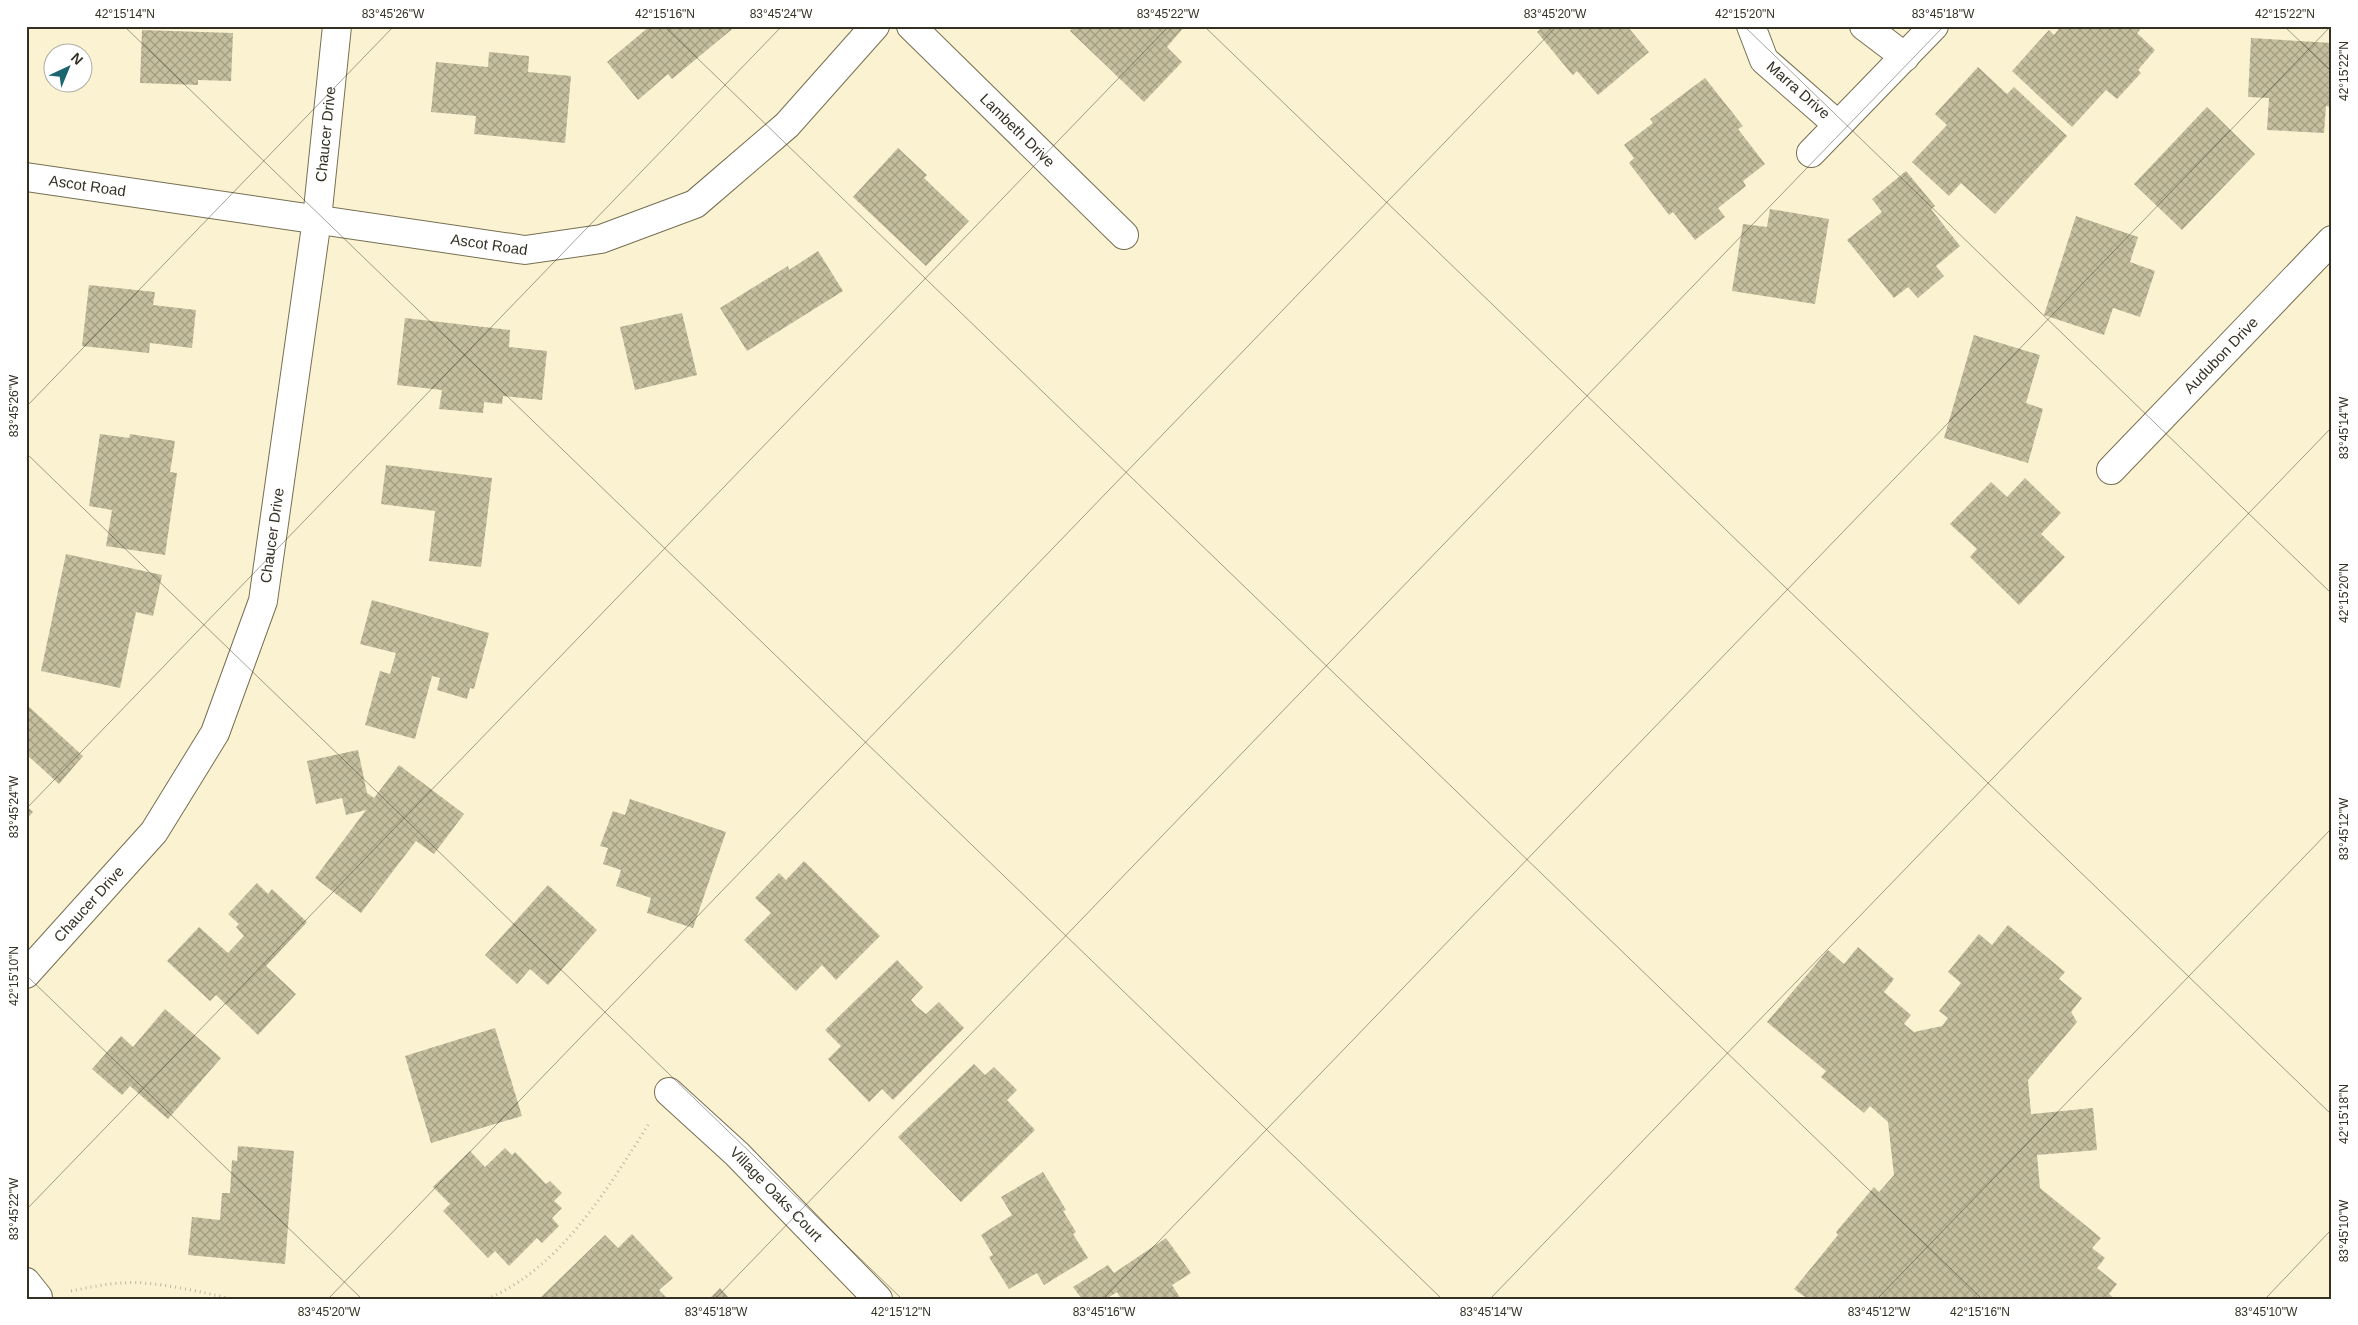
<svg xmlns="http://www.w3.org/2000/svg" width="2358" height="1325" viewBox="0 0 2358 1325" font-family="Arial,sans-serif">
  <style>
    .building { fill: url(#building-cross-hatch) }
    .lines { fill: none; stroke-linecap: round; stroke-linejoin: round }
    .minor-casing { stroke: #766f52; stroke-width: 30 }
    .path { stroke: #beb79c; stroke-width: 3; stroke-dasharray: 1 4; stroke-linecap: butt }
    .minor { stroke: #fff; stroke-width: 28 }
    .ticks { fill: none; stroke: #343124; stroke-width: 1; stroke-opacity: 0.45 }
    .labels { text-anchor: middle; stroke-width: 5; stroke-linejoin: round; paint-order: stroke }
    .street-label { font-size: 15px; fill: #343124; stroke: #fff }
    .neatline { fill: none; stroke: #343124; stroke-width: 2 }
    .ticks-label { font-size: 12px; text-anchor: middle; fill: #343124 }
  </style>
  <defs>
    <pattern id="building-cross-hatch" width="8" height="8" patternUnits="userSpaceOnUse" patternTransform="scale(1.25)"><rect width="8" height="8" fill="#c6bf9f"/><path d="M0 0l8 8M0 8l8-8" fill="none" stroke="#a29c81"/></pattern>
  </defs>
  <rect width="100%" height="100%" fill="#faf2d1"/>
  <g class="building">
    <path d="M650,26H736L672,79L668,74L638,100L607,62Z"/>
    <path d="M1074,26H1185L1167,47L1182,62L1144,102L1070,31Z"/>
    <path d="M1544,26H1627L1649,52L1598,95L1577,71L1573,75L1570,72L1537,32Z"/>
    <path d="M2061,26H2136L2140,30L2137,33L2155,50L2138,70L2141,73L2117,99L2106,90L2072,127L2012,71L2049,30L2054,35Z"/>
    <path d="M142,30L233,33L231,81L198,80V85L140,83Z"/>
    <path d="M2251,38L2332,43V107L2326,106L2324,133L2267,130L2269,98L2248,97Z"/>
    <path d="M489,52L529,56L528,72L571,76L565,143L474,134L476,116L431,112L436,62L488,67Z"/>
    <path d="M1978,67L2007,94L2014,87L2067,136L1995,214L1961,183L1949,196L1912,162L1947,125L1935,114Z"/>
    <path d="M1705,78L1743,126L1738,129L1765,164L1743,181L1746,186L1718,208L1725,217L1695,240L1673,212L1669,215L1629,163L1634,158L1624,145L1653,123L1650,119Z"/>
    <path d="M2207,107L2255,154L2182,230L2134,184Z"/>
    <path d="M898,148L927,175L924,178L969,221L926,266L853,197Z"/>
    <path d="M1906,171L1935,206L1931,209L1960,246L1936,266L1944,276L1918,298L1908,287L1894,298L1847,240L1882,212L1872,199Z"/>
    <path d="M1770,209L1829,219L1815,304L1732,291L1743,224L1767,227Z"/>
    <path d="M2076,216L2138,237L2130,262L2155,271L2140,317L2113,308L2104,335L2044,315Z"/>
    <path d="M818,251L843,291L747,351L720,308L788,266L789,270Z"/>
    <path d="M89,285L155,292L153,305L196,310L192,348L150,343L149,353L82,346Z"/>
    <path d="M682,313L697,375L635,390L620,327Z"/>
    <path d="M405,318L510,330L509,347L547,351L542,400L503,396L502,404L484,402L483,413L439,409L442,390L397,385Z"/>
    <path d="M1974,335L2040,355L2026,403L2043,409L2028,463L1944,438Z"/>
    <path d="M100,434L129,438L130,434L175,441L170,472L177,473L165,555L106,546L112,510L89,506Z"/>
    <path d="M386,465L492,478L481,567L429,561L435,511L381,504Z"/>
    <path d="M2025,478L2061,513L2041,534L2065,557L2019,605L1970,557L1977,549L1950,524L1991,482L2007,497Z"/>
    <path d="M66,554L162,575L153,616L136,612L120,688L41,671Z"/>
    <path d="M372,600L489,633L474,689L470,688L467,699L437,690L440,678L432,676L415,739L365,725L380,671L390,674L396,653L360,644Z"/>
    <path d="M26,704L83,756L59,784L26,754Z"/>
    <path d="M358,750L367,793L374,798L399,765L464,814L434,854L416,841L361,913L315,878L366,810L346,815L342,798L316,804L307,761Z"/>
    <path d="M630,799L726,832L693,928L647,913L651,898L616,886L621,870L603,864L608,848L600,846L613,811L625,815Z"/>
    <path d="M26,806L33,812L26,820Z"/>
    <path d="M804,861L880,936L836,980L822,965L796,991L744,940L771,913L755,898L779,873L786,880Z"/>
    <path d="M257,883L268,894L272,889L307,922L266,966L296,994L258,1035L216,995L210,1001L167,961L199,927L228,953L244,936L236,927L239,924L228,914Z"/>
    <path d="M548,885L597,930L548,985L530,969L517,984L485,955Z"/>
    <path d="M2008,925L2065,972L2059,979L2082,998L2071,1012L2077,1022L2028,1080L2031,1114L2093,1108L2097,1150L2037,1155L2040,1188L2101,1238L2092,1248L2105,1258L2097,1268L2117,1284L2109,1294L2115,1299H1804L1805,1297L1794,1289L1838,1235L1836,1232L1874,1187L1879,1192L1894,1175L1888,1122L1870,1106L1864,1113L1821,1077L1826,1071L1767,1022L1828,950L1844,964L1858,947L1894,979L1884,992L1911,1015L1904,1024L1914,1032L1942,1026L1948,1018L1939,1011L1961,983L1948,972L1979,934L1992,945Z"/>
    <path d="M897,960L923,987L911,1000L916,1006L926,1014L939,1002L964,1028L893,1100L882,1089L869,1102L828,1059L841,1046L825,1030Z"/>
    <path d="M165,1009L221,1058L168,1119L130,1086L122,1095L92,1069L121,1036L133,1047Z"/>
    <path d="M495,1028L522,1116L431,1143L405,1056Z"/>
    <path d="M974,1064L985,1075L994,1067L1017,1090L1007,1100L1035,1130L961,1202L898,1137Z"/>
    <path d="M238,1146L294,1151L285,1264L188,1255L192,1217L220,1220L222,1193H230L232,1160L237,1161Z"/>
    <path d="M505,1148L512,1155L515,1152L546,1184L550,1181L562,1193L554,1201L562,1208L552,1218L559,1226L542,1243L537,1238L509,1266L495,1251L488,1258L443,1211L450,1204L433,1187L470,1151L485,1167Z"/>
    <path d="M1043,1172L1066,1210L1063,1211L1076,1232L1073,1234L1088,1258L1044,1285L1037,1273L1009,1289L989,1257L993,1255L981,1235L1012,1215L1001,1197Z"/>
    <path d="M632,1234L673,1278L659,1290L668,1299H539L605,1235L618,1248Z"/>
    <path d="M1166,1238L1191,1273L1172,1285L1181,1299H1121L1117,1292L1106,1299H1082L1073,1287L1108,1265L1114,1273Z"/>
    <path d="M720,1288L730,1299H709Z"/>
  </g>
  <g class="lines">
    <defs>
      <g id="minor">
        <path id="s1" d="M911,26L1124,235"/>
        <path id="s2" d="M1751,26L1764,60L1838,125"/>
        <path d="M1864,26L1905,57"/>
        <path d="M1811,153L1934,26"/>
        <path id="s3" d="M26,177L525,250L601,239L695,204L787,125L875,26"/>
        <path id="s4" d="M2111,470L2332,240"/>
        <path id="s5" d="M26,974L154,832L215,733L263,601L317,219L337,26"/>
        <path id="s6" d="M669,1092L737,1154L878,1299"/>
        <path d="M26,1282L38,1297"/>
      </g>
    </defs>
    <use href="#minor" class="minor-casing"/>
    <g class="path">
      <path d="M71,1291C87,1288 104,1284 121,1283C151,1280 201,1292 232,1299"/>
      <path d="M487,1299C562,1267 607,1189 650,1122"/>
    </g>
    <use href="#minor" class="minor"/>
  </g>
  <path class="ticks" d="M124,26L1442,1299M664,26L1982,1299M1204,26L2332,1115M1744,26L2332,594M2284,26L2332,72M26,407L394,26M26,453L902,1299M26,809L782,26M26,975L362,1299M26,1210L1169,26M328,1299L1557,26M715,1299L1944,26M1103,1299L2331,26M1490,1299L2332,427M1877,1299L2332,828M2265,1299L2332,1229"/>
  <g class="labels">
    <g class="street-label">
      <text dy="5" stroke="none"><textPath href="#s2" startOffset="82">Marra Drive</textPath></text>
      <text dy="5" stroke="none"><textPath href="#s1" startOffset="149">Lambeth Drive</textPath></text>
      <text dy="5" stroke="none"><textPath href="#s5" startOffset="919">Chaucer Drive</textPath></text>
      <text dy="5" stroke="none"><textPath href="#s3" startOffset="62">Ascot Road</textPath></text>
      <text dy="5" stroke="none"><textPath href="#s3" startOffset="468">Ascot Road</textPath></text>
      <text dy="5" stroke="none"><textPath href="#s4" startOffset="159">Audubon Drive</textPath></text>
      <text dy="5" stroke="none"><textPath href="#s5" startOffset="514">Chaucer Drive</textPath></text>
      <text dy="5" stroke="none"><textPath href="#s5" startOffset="94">Chaucer Drive</textPath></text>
      <text dy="5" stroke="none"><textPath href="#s6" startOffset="148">Village Oaks Court</textPath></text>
    </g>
  </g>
  <rect width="2358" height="1325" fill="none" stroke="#ffffff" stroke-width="55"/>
  <g transform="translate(68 68) rotate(44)"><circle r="24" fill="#ffffff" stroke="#aeada7"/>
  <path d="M0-4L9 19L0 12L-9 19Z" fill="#1a6570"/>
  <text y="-8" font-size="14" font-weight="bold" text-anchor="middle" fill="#343124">N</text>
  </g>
  <rect x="28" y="28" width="2302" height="1270" class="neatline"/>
  <g class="ticks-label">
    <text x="125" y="18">42°15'14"N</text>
    <text x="393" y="18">83°45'26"W</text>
    <text x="665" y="18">42°15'16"N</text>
    <text x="781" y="18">83°45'24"W</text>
    <text x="1168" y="18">83°45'22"W</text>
    <text x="1555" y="18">83°45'20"W</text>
    <text x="1745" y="18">42°15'20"N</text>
    <text x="1943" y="18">83°45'18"W</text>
    <text x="2285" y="18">42°15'22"N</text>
    <text transform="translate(2344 71) rotate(-90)" y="4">42°15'22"N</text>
    <text transform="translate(14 406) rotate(-90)" y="4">83°45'26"W</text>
    <text transform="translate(2344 428) rotate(-90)" y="4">83°45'14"W</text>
    <text transform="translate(2344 593) rotate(-90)" y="4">42°15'20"N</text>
    <text transform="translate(14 807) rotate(-90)" y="4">83°45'24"W</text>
    <text transform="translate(2344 829) rotate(-90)" y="4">83°45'12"W</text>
    <text transform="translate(14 976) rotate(-90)" y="4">42°15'10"N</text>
    <text transform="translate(2344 1114) rotate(-90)" y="4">42°15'18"N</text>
    <text transform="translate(14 1209) rotate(-90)" y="4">83°45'22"W</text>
    <text transform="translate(2344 1231) rotate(-90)" y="4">83°45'10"W</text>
    <text x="329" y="1316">83°45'20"W</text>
    <text x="716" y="1316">83°45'18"W</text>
    <text x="901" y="1316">42°15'12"N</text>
    <text x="1104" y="1316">83°45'16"W</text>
    <text x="1491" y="1316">83°45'14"W</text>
    <text x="1879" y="1316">83°45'12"W</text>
    <text x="1980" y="1316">42°15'16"N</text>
    <text x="2266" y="1316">83°45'10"W</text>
  </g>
</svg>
